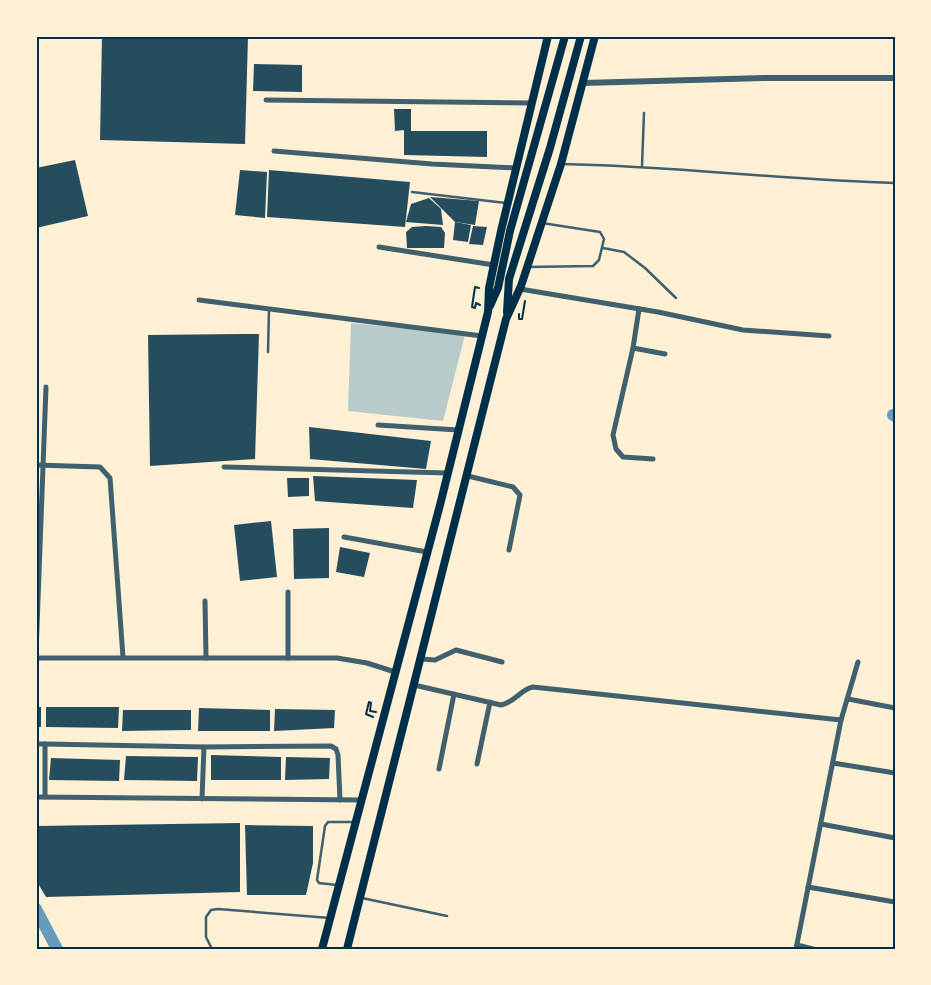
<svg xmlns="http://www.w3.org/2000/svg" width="931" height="985" viewBox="0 0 931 985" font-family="'PT Sans',sans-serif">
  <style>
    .green { fill: #b9caca }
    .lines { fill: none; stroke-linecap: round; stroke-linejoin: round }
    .canal { stroke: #669bbc; stroke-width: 12 }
    .building { fill: #264d5e }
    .path { stroke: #003049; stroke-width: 2 }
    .service { stroke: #3f606c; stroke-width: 2.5 }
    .minor { stroke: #3f606c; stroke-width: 5 }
    .tertiary { stroke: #3f606c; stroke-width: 6 }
    .primary { stroke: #003049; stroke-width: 8 }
    .neatline { fill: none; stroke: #003049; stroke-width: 2 }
  </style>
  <rect width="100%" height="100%" fill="#fdf0d5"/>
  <path class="green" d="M351,323L465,335L443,421L348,411Z"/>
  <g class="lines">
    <g class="canal">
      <path d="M893,415L895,416"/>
      <path d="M36,909L57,949"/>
    </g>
  </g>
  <g class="building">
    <path d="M102,36H248L245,144L100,140Z"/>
    <path d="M254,64L302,65V92L253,91Z"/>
    <path d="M394,109H411V131H487V157L404,155V130L395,131Z"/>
    <path d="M75,160L88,216L36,228V168Z"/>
    <path d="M240,170L267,172L265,218L235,215Z"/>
    <path d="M269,170L410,182L405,227L267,217Z"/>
    <path d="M430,197L479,201L475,225L455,222Z"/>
    <path d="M429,198L441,209L443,225L406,222L411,204Z"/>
    <path d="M455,222L471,225L468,242L453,240Z"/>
    <path d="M426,226L441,227L445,233L444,248H407L406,232L412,227Z"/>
    <path d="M473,226L487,227L483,245L469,244Z"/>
    <path d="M240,334H259L255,459L150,466L148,335Z"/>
    <path d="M309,427L431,441L426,469L310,459Z"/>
    <path d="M313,476L417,480L413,508L315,501Z"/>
    <path d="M287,478H309V496L288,497Z"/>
    <path d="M271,521L277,577L240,581L234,525Z"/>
    <path d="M329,528V578L294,579L293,529Z"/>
    <path d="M340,547L370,553L364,577L336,572Z"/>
    <rect x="36" y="707" width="5" height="20"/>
    <path d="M46,707H119L118,728L46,727Z"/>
    <path d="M199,708L270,710V731H198Z"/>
    <path d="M275,709L335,710L334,728L274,731Z"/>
    <path d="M123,710H191V730L122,731Z"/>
    <path d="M211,755L281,757V780H211Z"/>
    <path d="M126,756L198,757L197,781L124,780Z"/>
    <path d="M286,757L330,758L329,779L285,780Z"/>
    <path d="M51,758L120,760L119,781L49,780Z"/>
    <path d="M240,823V892L46,897L36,880V826Z"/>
    <path d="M245,825L313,826V863L306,895H247Z"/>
  </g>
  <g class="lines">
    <g class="path">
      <path d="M479,288L475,287L472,307L475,308L476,303L480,305"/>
      <path d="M519,314V319H522L525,301"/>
      <path d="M373,717L366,714L369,702L371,703L370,711L376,712"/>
    </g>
    <g class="service">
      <path d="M562,164C674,166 784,180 895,183"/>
      <path d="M642,166L644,113"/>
      <path d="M412,192L506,203"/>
      <path d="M603,248L624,252L645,268L676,298"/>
      <path d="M528,267L593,266L599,260L604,239L600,232L542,223"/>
      <path d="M268,352L269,309"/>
      <path d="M337,885L319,883L317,880L325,826L328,822H353"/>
      <path d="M362,898L447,916"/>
      <path d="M212,949L206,937V917L211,910L218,909L330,918"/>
    </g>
    <g class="minor">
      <path d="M266,100L531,103"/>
      <path d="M274,151L432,164L516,168"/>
      <path d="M379,247L494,265"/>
      <path d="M520,289L658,312L743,330L829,336"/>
      <path d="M199,300L482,336"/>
      <path d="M639,309L633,348L613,435L616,449L623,457L653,459"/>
      <path d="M633,348L665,354"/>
      <path d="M378,425L458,430"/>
      <path d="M36,465L100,467L110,478L123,657"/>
      <path d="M224,467L447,473"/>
      <path d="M468,476L513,487L520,495L509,550"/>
      <path d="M344,537L427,552"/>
      <path d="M288,592V658"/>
      <path d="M205,601L206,658"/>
      <path d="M36,653L46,387"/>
      <path d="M36,658H337L367,663L395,672"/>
      <path d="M421,659L435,660L456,650L502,662"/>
      <path d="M414,685L501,705C514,703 521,689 533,687L841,720"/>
      <path d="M848,699L895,708"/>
      <path d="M36,744H45V797"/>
      <path d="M45,744L204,747L331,746L336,749L338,755L340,800"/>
      <path d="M833,763L895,773"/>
      <path d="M477,764L490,702"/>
      <path d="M439,769L454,694"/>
      <path d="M36,797L361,800"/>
      <path d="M202,799L204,747"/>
      <path d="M821,824L895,838"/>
      <path d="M808,887L895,902"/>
      <path d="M797,945L813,949"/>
      <path d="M796,949L841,720L858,662"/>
    </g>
    <path class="tertiary" d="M583,83L766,78H895"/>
    <g class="primary">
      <path d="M490,306L498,288L510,231L565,36"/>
      <path d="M507,312L509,279L550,148L581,36"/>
      <path d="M322,949L440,505L488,312L489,288L501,231L548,36"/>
      <path d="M347,949L506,319L521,286L561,164L595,36"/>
    </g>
  </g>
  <rect width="931" height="985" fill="none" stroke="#fdf0d5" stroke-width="75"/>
  <rect x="38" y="38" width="856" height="910" class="neatline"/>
</svg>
